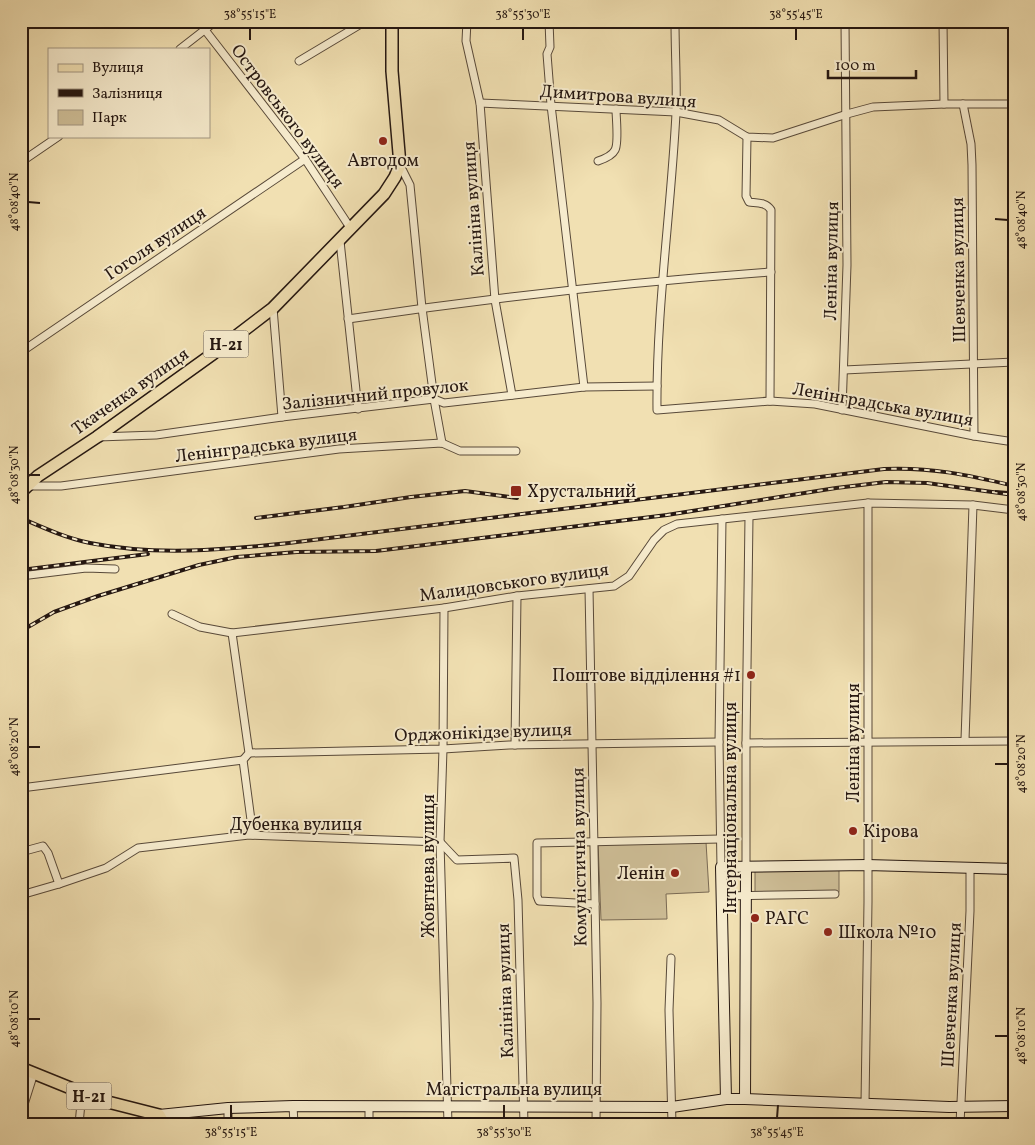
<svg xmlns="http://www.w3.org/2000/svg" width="1035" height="1145" viewBox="0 0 1035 1145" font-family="Vollkorn,serif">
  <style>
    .green { fill: #cebe97; stroke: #7a6a54 }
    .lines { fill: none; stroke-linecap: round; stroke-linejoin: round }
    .street-casing { stroke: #584939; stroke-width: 9 }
    .secondary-casing { stroke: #251711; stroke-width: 12 }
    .primary-casing { stroke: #251711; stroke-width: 14 }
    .street { stroke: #f6ebcd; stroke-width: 7 }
    .secondary { stroke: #f6ebcd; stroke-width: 10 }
    .primary { stroke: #f1e0b2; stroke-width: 11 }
    .rail-casing { stroke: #251711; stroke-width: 4 }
    .rail { stroke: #f6ebcd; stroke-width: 2; stroke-dasharray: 5.5; stroke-linecap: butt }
    .ticks { fill: none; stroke: #251711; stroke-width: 2 }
    .poi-dot { fill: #8f2418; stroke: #f6ebcd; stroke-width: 2 }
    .labels { text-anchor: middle; stroke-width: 4; stroke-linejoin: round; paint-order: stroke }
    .shield { fill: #f6ebcd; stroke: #645749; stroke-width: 1 }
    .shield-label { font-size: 16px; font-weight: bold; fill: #251711 }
    .street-label { font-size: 18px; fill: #251711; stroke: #f6ebcd }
    .poi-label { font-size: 18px; fill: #251711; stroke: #f6ebcd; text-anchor: start }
    .neatline { fill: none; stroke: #251711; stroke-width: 2 }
    .ticks-label { font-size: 12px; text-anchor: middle; fill: #251711 }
  </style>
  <rect width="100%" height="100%" fill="#f1e0b2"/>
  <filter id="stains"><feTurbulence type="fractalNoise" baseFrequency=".004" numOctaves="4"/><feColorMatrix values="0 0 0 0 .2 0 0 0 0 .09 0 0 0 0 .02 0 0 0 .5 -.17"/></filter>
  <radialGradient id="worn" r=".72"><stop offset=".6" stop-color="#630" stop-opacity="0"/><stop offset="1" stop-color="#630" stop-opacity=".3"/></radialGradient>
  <g class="green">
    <path d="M598,842H706L709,892L666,894L667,919L601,920Z"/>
    <rect x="755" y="869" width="84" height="23"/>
  </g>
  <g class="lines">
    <defs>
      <g id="street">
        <path d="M203,21L205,23V30L305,159L351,229"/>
        <path d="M467,21L466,41L480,103L495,300L512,395"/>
        <path d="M549,21L550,47L547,54L551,105L584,387"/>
        <path d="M675,21C675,52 677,82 676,113C671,212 656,311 657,410L770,401L815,404L974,436L1014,442"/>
        <path d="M943,21L944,104"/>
        <path d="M21,30L33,21"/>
        <path d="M180,49L216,21"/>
        <path d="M299,61L366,21"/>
        <path d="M480,103L676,112L719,120L747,137L773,138L847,114L873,107L944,104H1014"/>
        <path d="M963,104L971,144L972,165L974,436"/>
        <path d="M747,137L746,196L749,202C757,203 766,202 771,210L770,401"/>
        <path d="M598,161C604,159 612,156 615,150C619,143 616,118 616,109"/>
        <path d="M21,162L59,136"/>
        <path d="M400,165L410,185L422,308L434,399L442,443"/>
        <path d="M340,241L358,409"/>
        <path d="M273,308L282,417"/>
        <path d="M348,319C489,298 629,282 771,272"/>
        <path d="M21,352L305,159"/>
        <path d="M844,370L1014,362"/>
        <path d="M842,410L847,265L845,21"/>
        <path d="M98,437L156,435L282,417L434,399L444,403L584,387L657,386"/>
        <path d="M21,481L26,486H61L339,449L442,443L460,451H516"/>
        <path d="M21,576L86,568L115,569"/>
        <path d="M589,589L597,1003L596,1124"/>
        <path d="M444,608L443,749L440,842L448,1124"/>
        <path d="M172,614L200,627L232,633L444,608L517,596L614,586L629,576L654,540L664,530L677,524L868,503L973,505L1014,510"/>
        <path d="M232,633L249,753L243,760L253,835"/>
        <path d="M965,740L973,505"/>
        <path d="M746,743L1014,741"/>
        <path d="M515,745L517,596"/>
        <path d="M249,753L443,749L509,745L719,742"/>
        <path d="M21,788L243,760"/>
        <path d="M21,852L43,846L48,853L59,884"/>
        <path d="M721,867L719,742L722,519"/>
        <path d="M746,867V743L749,517"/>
        <path d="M21,895L59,884L106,868L138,848L249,835L440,842L457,860L514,858L518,900L524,1124"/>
        <path d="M722,896L835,894"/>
        <path d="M595,904L539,901L537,896V843L720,839"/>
        <path d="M671,958L669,1010L672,1124"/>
        <path d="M865,1104L868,902V503"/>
        <path d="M293,1106L294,1124"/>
        <path d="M369,1106V1124"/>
        <path d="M21,1114L34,1073"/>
        <path d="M79,1124L82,1093"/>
        <path d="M228,1124V1108"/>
        <path d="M960,1124L970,911V868"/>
      </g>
      <g id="secondary">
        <path d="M726,1099L721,867L867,865L1014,869"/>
        <path d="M745,1099L746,867"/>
        <path d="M159,1115L228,1108L293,1106L672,1107L726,1099H745L949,1107L1014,1106"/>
      </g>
      <g id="primary">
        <path d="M21,492L38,476L97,437L214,353L273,308L384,194L395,177L400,165L392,71V21"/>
        <path d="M21,1068L100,1100L159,1115L164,1124"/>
      </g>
    </defs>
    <use href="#street" class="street-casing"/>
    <use href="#secondary" class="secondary-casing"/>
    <use href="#primary" class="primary-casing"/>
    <use href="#street" class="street"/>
    <use href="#secondary" class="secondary"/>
    <use href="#primary" class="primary"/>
    <defs>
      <g id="rail">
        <path d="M21,518C44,528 66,538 90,543C155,556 224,550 289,543L884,469C931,467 969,475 1014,486"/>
        <path d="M256,518L344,507L411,497L465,491L517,498"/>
        <path d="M21,570L148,554"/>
        <path d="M21,631L54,612L98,596L199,565L237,557L297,552L376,551L667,515L836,488L886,482L927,483L1014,495"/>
      </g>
    </defs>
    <use href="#rail" class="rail-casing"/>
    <use href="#rail" class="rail"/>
  </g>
  <path class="ticks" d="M250,40V28M523,40V28M796,40V28M28,202L40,203M995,219L1008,220M28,475H40M995,491L1008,492M28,747H40M995,764H1008M28,1019H40M995,1036H1008M231,1118V1105M504,1118V1105M777,1118L778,1105"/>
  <g class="poi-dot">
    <circle cx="383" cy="141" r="5"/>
    <rect x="510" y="485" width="12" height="12" rx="2.5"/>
    <circle cx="751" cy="675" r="5"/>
    <circle cx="853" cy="831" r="5"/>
    <circle cx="675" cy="873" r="5"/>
    <circle cx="755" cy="918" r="5"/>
    <circle cx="828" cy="932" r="5"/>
  </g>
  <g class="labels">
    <g class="shield">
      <rect x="203.5" y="330.5" width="45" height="27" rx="4"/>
      <rect x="66.5" y="1082.5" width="45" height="27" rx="4"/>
    </g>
    <g class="shield-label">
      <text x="226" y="350">Н-21</text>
      <text x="89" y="1102">Н-21</text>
    </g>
    <g class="street-label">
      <text transform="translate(618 96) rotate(4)" y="6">Димитрова вулиця</text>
      <text transform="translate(288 116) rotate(53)" y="6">Островського вулиця</text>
      <text transform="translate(473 209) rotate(-94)" y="6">Калініна вулиця</text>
      <text transform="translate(155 243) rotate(-34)" y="6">Гоголя вулиця</text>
      <text transform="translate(831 261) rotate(-89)" y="6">Леніна вулиця</text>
      <text transform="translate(958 270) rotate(-91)" y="6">Шевченка вулиця</text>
      <text transform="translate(130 391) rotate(-35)" y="6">Ткаченка вулиця</text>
      <text transform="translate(375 394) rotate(-6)" y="6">Залізничний провулок</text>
      <text transform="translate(883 404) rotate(10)" y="6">Ленінградська вулиця</text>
      <text transform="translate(266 445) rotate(-7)" y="6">Ленінградська вулиця</text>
      <text transform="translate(514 582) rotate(-8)" y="6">Малидовського вулиця</text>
      <text transform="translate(483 732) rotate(-2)" y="6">Орджонікідзе вулиця</text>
      <text transform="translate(853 743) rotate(-90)" y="6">Леніна вулиця</text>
      <text transform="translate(730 808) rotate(-90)" y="6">Інтернаціональна вулиця</text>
      <text x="296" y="830">Дубенка вулиця</text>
      <text transform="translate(579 857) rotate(-91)" y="6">Комуністична вулиця</text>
      <text transform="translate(428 866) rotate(-90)" y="6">Жовтнева вулиця</text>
      <text transform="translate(505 991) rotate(-92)" y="6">Калініна вулиця</text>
      <text transform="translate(951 995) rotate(-87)" y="6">Шевченка вулиця</text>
      <text x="514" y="1095">Магістральна вулиця</text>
    </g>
    <g class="poi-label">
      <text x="383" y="166" text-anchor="middle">Автодом</text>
      <text x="527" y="497">Хрустальний</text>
      <text x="741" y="681" text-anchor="end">Поштове відділення #1</text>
      <text x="863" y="837">Кірова</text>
      <text x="665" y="879" text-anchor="end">Ленін</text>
      <text x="765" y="924">РАГС</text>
      <text x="838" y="938">Школа №10</text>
    </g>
  </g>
  <rect width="1035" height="1145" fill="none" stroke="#f1e0b2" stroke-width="55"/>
  <rect x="48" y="48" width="162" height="90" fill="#f6ebcd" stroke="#a29682"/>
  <rect x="58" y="64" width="25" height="8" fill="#f1e0b2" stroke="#a29682"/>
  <text x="92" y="72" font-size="15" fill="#251711">Вулиця</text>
  <rect x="58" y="89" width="25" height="8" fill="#251711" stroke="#a29682"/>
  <text x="92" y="98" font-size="15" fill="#251711">Залізниця</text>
  <rect x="58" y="110" width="25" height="15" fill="#cebe97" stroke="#a29682"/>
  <text x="92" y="122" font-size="15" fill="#251711">Парк</text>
  <path d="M828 70v8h88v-8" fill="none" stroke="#251711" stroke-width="2.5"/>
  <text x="835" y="70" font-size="15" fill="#251711" stroke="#f6ebcd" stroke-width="4" paint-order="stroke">100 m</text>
  <rect x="28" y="28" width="980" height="1090" class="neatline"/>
  <g class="ticks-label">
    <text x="250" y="18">38°55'15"E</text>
    <text x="523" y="18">38°55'30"E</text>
    <text x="796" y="18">38°55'45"E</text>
    <text transform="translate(14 202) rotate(-90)" y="4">48°08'40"N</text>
    <text transform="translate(1021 220) rotate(-90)" y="4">48°08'40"N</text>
    <text transform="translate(14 475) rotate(-90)" y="4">48°08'30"N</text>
    <text transform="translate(1021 492) rotate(-90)" y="4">48°08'30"N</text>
    <text transform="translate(14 747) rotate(-90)" y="4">48°08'20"N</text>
    <text transform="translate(1021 764) rotate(-90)" y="4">48°08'20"N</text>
    <text transform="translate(14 1019) rotate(-90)" y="4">48°08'10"N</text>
    <text transform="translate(1021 1036) rotate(-90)" y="4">48°08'10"N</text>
    <text x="231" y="1136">38°55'15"E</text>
    <text x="504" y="1136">38°55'30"E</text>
    <text x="777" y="1136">38°55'45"E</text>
  </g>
  <rect width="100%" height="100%" filter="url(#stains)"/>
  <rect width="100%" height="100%" fill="url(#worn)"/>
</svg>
